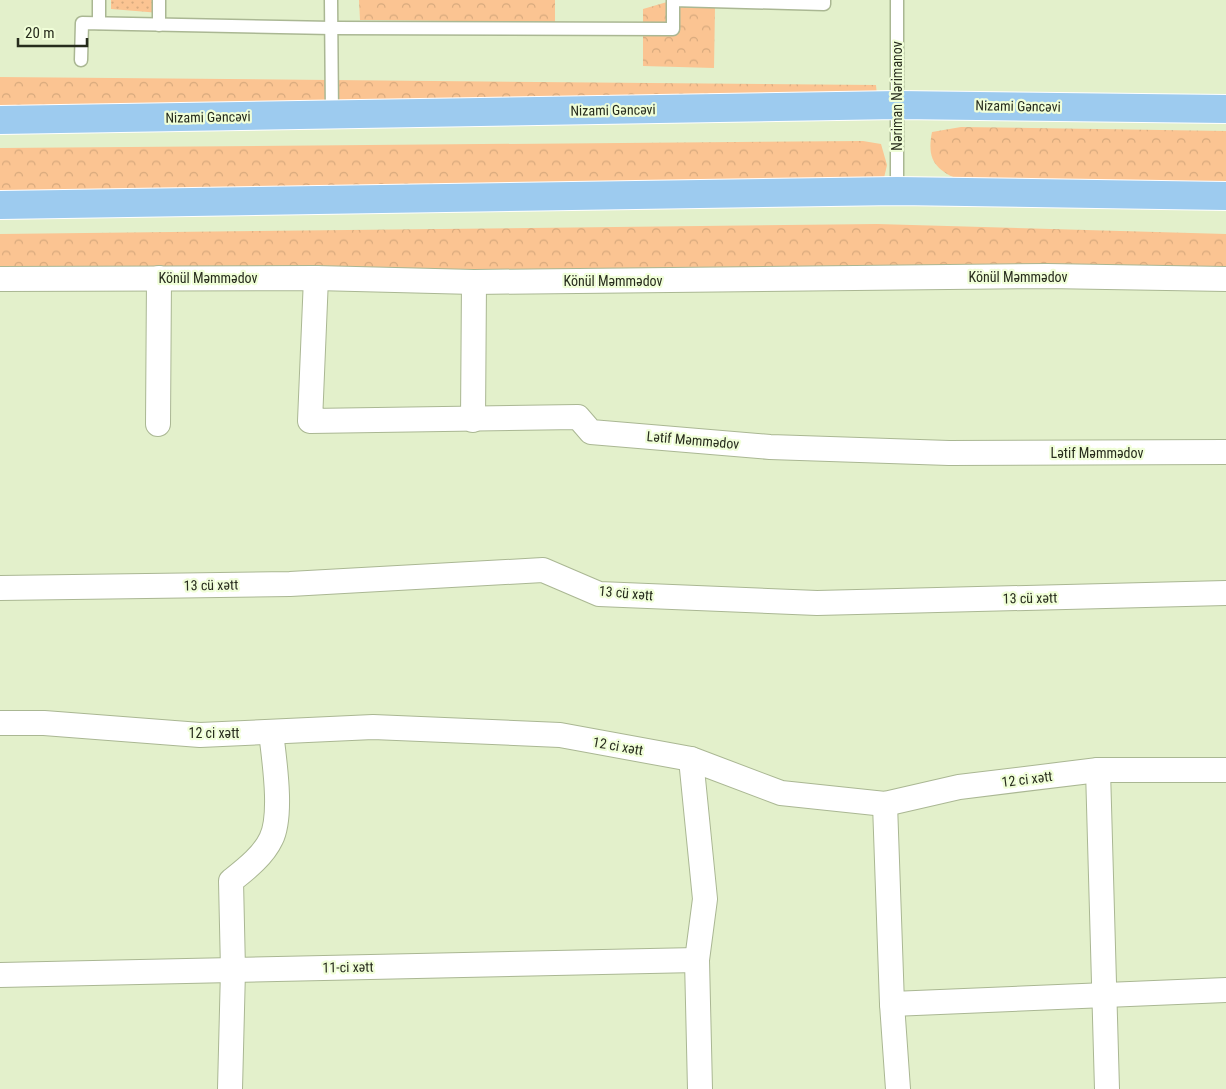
<svg xmlns="http://www.w3.org/2000/svg" width="1226" height="1089" viewBox="0 0 1226 1089" font-family="'Roboto Condensed',sans-serif">
  <style>
    .grass { fill: url(#grass-dots) }
    .forest { fill: url(#forest-crowns) }
    .lines { fill: none; stroke-linecap: round; stroke-linejoin: round }
    .service-casing { stroke: #aab793; stroke-width: 15 }
    .minor-casing { stroke: #aab793; stroke-width: 26 }
    .primary-casing { stroke: #fff; stroke-width: 30 }
    .service { stroke: #fff; stroke-width: 12 }
    .minor { stroke: #fff; stroke-width: 24 }
    .primary { stroke: #9dcbef; stroke-width: 28 }
    .labels { text-anchor: middle; stroke-width: 4.5; stroke-linejoin: round; paint-order: stroke }
    .street-label { font-size: 14px; fill: #272c1d; stroke: #f0fed8 }
  </style>
  <defs>
    <pattern id="grass-dots" width="8" height="8" patternUnits="userSpaceOnUse" patternTransform="scale(1.25)"><rect width="8" height="8" fill="#fbc492"/><path d="M2 2h.1M6 6h.1" fill="none" stroke="#d7a97d" stroke-width="1.8" stroke-linecap="round"/></pattern>
    <pattern id="forest-crowns" width="20" height="18" patternUnits="userSpaceOnUse" patternTransform="scale(1.25)"><rect width="20" height="18" fill="#fbc492"/><path d="M2 6a3 3 0 1 1 6 0M12 15a3 3 0 1 1 6 0" fill="none" stroke="#d7a97d"/></pattern>
  </defs>
  <rect width="100%" height="100%" fill="#e3f0cb"/>
  <path class="grass" d="M111,0H159L160,13L111,9Z"/>
  <g class="forest">
    <path d="M359,0H555V22L360,20Z"/>
    <path d="M674,0L783,4L715,8L714,68L643,66V9Z"/>
    <path d="M0,77L876,85L877,96L0,109Z"/>
    <path d="M961,127L1226,131V187L964,182C937,171 926,162 932,132Z"/>
    <path d="M863,141L881,144L887,165L884,178L0,193V148Z"/>
    <path d="M877,224L1226,234V269H0V234Z"/>
  </g>
  <g class="lines">
    <defs>
      <g id="service">
        <path d="M99,0V23"/>
        <path d="M331,0L332,115"/>
        <path d="M897,0V191"/>
        <path d="M159,25V0"/>
        <path d="M81,60L82,23L332,28L673,29V0L824,4V0"/>
      </g>
      <g id="minor">
        <path d="M316,278L310,421L578,417L591,432L770,447L949,453L1226,452"/>
        <path d="M0,279L316,278L474,282L1047,276L1226,279"/>
        <path d="M473,420L474,282"/>
        <path d="M158,424L159,278"/>
        <path d="M0,588L290,584L543,570L599,594L817,603L1226,593"/>
        <path d="M0,723H44L200,735L373,727L560,735L691,759L781,793L885,804L959,787L1098,770H1226"/>
        <path d="M691,759L705,899L697,960L700,1089"/>
        <path d="M1098,770L1107,1089"/>
        <path d="M885,804L892,1004L898,1089"/>
        <path d="M0,975L697,960"/>
        <path d="M892,1004L1226,990"/>
        <path d="M230,1089L233,970L231,881C246,869 263,856 271,839C283,815 274,759 271,732"/>
      </g>
      <g id="primary">
        <path d="M0,120L898,105L1226,109"/>
        <path d="M0,205L897,191L1226,196"/>
      </g>
    </defs>
    <use href="#service" class="service-casing"/>
    <use href="#minor" class="minor-casing"/>
    <use href="#primary" class="primary-casing"/>
    <use href="#service" class="service"/>
    <use href="#minor" class="minor"/>
    <use href="#primary" class="primary"/>
  </g>
  <g class="labels">
    <g class="street-label">
      <text transform="translate(897 96) rotate(-90)" y="5">Nəriman Nərimanov</text>
      <text transform="translate(1018 106) rotate(1)" y="5">Nizami Gəncəvi</text>
      <text transform="translate(613 110) rotate(-1)" y="5">Nizami Gəncəvi</text>
      <text transform="translate(208 117) rotate(-1)" y="5">Nizami Gəncəvi</text>
      <text x="1018" y="282">Könül Məmmədov</text>
      <text x="208" y="283">Könül Məmmədov</text>
      <text x="613" y="286">Könül Məmmədov</text>
      <text transform="translate(693 440) rotate(5)" y="5">Lətif Məmmədov</text>
      <text x="1097" y="458">Lətif Məmmədov</text>
      <text transform="translate(211 585) rotate(-1)" y="5">13 cü xətt</text>
      <text transform="translate(626 593) rotate(5)" y="5">13 cü xətt</text>
      <text transform="translate(1030 598) rotate(-1)" y="5">13 cü xətt</text>
      <text x="214" y="738">12 ci xətt</text>
      <text transform="translate(618 746) rotate(10)" y="5">12 ci xətt</text>
      <text transform="translate(1027 779) rotate(-7)" y="5">12 ci xətt</text>
      <text transform="translate(348 967) rotate(-1)" y="5">11-ci xətt</text>
    </g>
  </g>
  <path d="M18 38v8h69v-8" fill="none" stroke="#272c1d" stroke-width="2.5"/>
  <text x="25" y="38" font-size="15" fill="#272c1d" stroke="#f0fed8" stroke-width="4" paint-order="stroke">20 m</text>
</svg>
